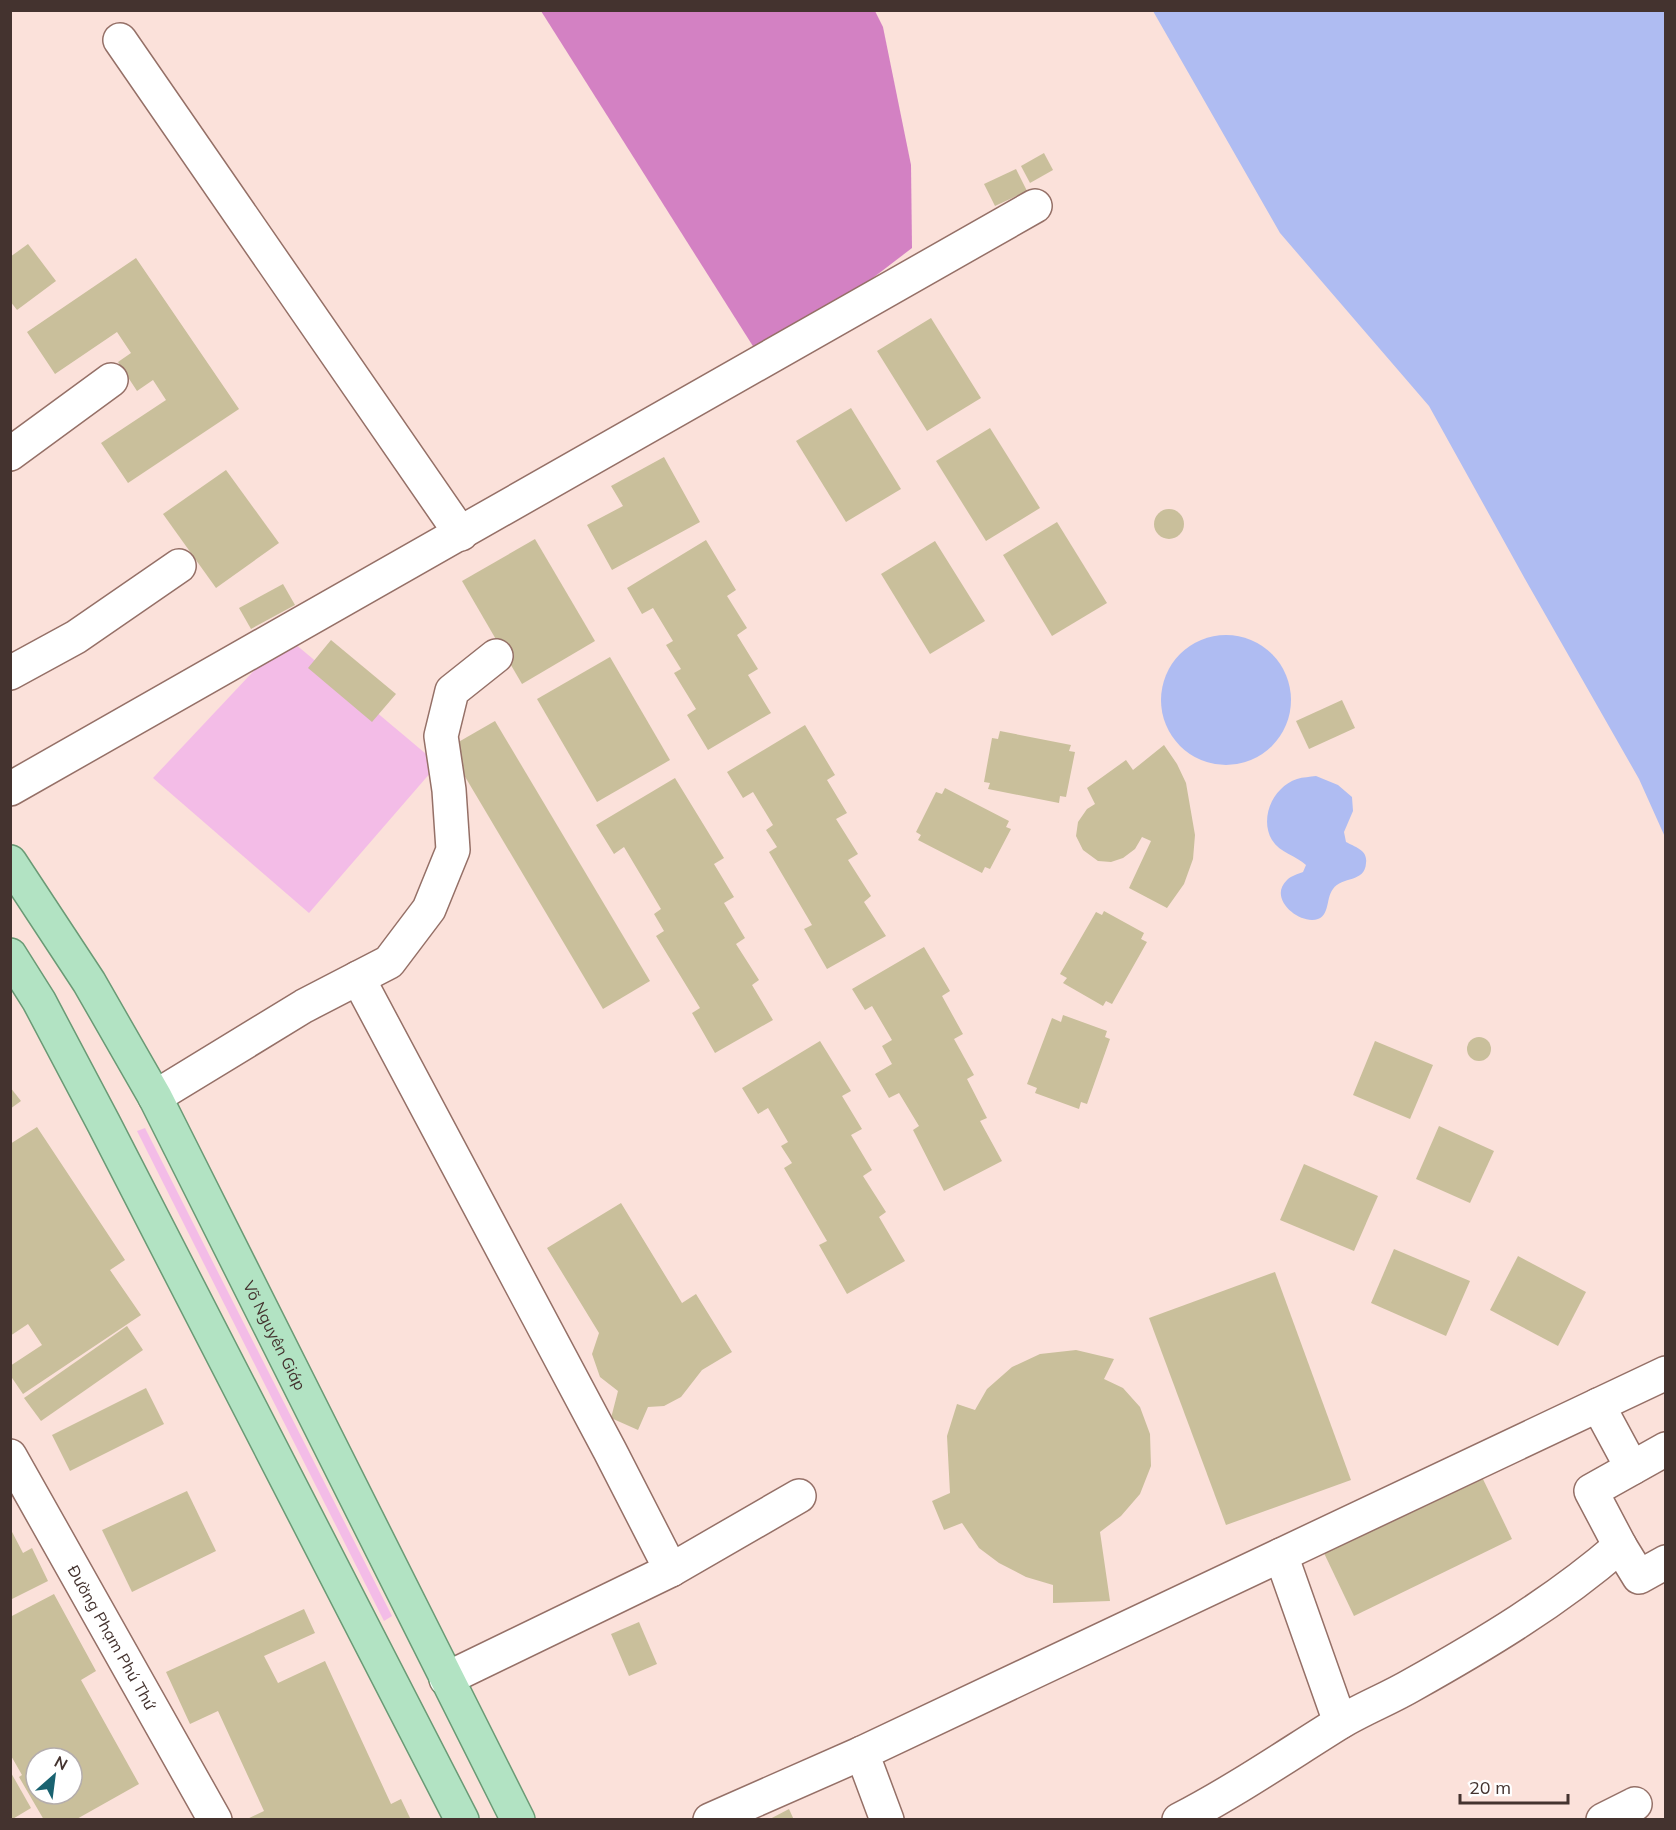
<svg xmlns="http://www.w3.org/2000/svg" width="1676" height="1830" viewBox="0 0 1676 1830" font-family="Mulish,sans-serif">
  <style>
    .green { fill: #f3bce7 }
    .forest { fill: #d381c3 }
    .water { fill: #afbcf2 }
    .building { fill: #c9bf9b; fill-rule: evenodd }
    .lines { fill: none; stroke-linecap: round; stroke-linejoin: round }
    .minor-casing { stroke: #957067; stroke-width: 36 }
    .major-casing { stroke: #6a9a75; stroke-width: 36 }
    .minor { stroke: #fff; stroke-width: 33 }
    .major { stroke: #b2e3c3; stroke-width: 33 }
    .labels { text-anchor: middle; stroke-width: 4.5; stroke-linejoin: round; paint-order: stroke }
    .street-label { font-size: 16px; fill: #44332f; stroke: #fff }
  </style>
  <rect width="100%" height="100%" fill="#fbe1da"/>
  <g class="green">
    <path d="M294,643L438,764L309,913L153,778L265,659Z"/>
    <path d="M145,1128L392,1616L384,1621L137,1131Z"/>
  </g>
  <path class="forest" d="M541,11H875L883,27L911,165L912,248L763,362Z"/>
  <g class="water">
    <path d="M1153,11H1665V837L1639,779L1525,579L1429,406L1280,233Z"/>
    <circle cx="1226" cy="700" r="65"/>
    <path d="M1316,776L1338,785L1352,797L1353,811L1344,832L1346,842C1355,847 1368,850 1366,863C1365,883 1342,876 1333,889C1325,899 1331,920 1312,920C1294,920 1269,897 1287,880C1291,876 1298,874 1303,872L1306,865C1297,856 1280,853 1272,840C1259,818 1273,787 1297,779C1303,777 1310,777 1316,776Z"/>
  </g>
  <g class="building">
    <path d="M1044,153L1053,170L1030,183L1021,166Z"/>
    <path d="M1016,169L1027,191L995,206L984,184Z"/>
    <path d="M28,244L56,281L17,310L10,301V257Z"/>
    <path d="M136,258L239,409L128,483L101,443L166,400L153,380L137,391L118,362L131,353L117,332L55,374L27,332Z"/>
    <path d="M931,318L981,398L927,431L877,351Z"/>
    <path d="M851,408L901,489L846,522L796,441Z"/>
    <path d="M990,428L1040,508L986,541L936,461Z"/>
    <path d="M664,457L700,522L612,570L587,525L623,506L611,486Z"/>
    <path d="M226,470L279,543L216,588L163,514Z"/>
    <circle cx="1169" cy="524" r="15"/>
    <path d="M1057,522L1107,603L1052,636L1003,555Z"/>
    <path d="M535,539L595,641L522,684L462,581Z"/>
    <path d="M706,540L736,590L727,596L747,628L737,635L758,669L748,675L771,713L708,750L687,715L696,709L674,673L681,669L666,645L673,641L653,608L642,614L627,588Z"/>
    <path d="M935,541L985,621L930,654L881,574Z"/>
    <path d="M283,584L295,605L251,629L239,608Z"/>
    <path d="M331,640L396,694L372,722L308,668Z"/>
    <path d="M610,657L670,760L597,802L537,699Z"/>
    <path d="M1342,700L1355,728L1309,749L1296,721Z"/>
    <path d="M495,721L650,981L603,1009L448,748Z"/>
    <path d="M805,725L835,775L827,780L847,813L836,819L858,854L848,860L871,896L864,902L886,936L827,969L804,929L812,925L769,852L777,847L766,830L773,825L753,792L743,798L727,772Z"/>
    <path d="M1000,731L1071,745L1069,751L1075,752L1066,797L1060,796L1059,803L988,789L990,783L984,782L992,738L998,739Z"/>
    <path d="M1164,745L1177,764L1186,783L1195,835L1193,859L1184,884L1167,908L1129,888L1151,841L1142,837L1135,849L1123,858L1111,862L1098,861L1083,850L1076,836L1078,822L1087,809L1095,804L1087,788L1126,760L1133,770Z"/>
    <path d="M675,778L724,858L714,864L734,897L724,903L745,938L736,944L759,980L752,985L773,1020L715,1053L692,1013L700,1008L656,936L664,931L654,914L661,909L624,847L614,854L596,825Z"/>
    <path d="M945,788L1009,821L1006,827L1011,829L990,869L985,867L982,873L918,840L921,835L916,832L936,792L942,794Z"/>
    <path d="M1104,911L1144,933L1141,939L1147,942L1112,1004L1106,1001L1103,1006L1063,983L1067,978L1060,974L1096,912L1102,915Z"/>
    <path d="M924,947L950,991L942,996L963,1034L954,1039L974,1075L967,1079L987,1118L980,1121L1002,1161L944,1191L913,1130L919,1126L899,1093L889,1098L875,1074L892,1064L882,1046L892,1040L872,1006L865,1010L852,989Z"/>
    <path d="M1063,1015L1107,1031L1105,1037L1110,1039L1087,1104L1081,1102L1079,1109L1035,1093L1037,1088L1027,1084L1052,1018L1061,1022Z"/>
    <circle cx="1479" cy="1049" r="12"/>
    <path d="M820,1041L851,1091L842,1096L862,1129L851,1135L872,1170L863,1176L886,1212L879,1217L905,1261L847,1294L819,1245L827,1241L784,1168L792,1163L781,1146L788,1142L768,1108L758,1114L742,1088Z"/>
    <path d="M1375,1041L1433,1065L1410,1119L1353,1095Z"/>
    <path d="M10,1087L21,1101L10,1109Z"/>
    <path d="M1439,1126L1494,1151L1470,1203L1416,1179Z"/>
    <path d="M37,1127L125,1260L110,1270L141,1315L23,1394L10,1375V1366L42,1345L28,1324L10,1336V1144Z"/>
    <path d="M1304,1164L1378,1196L1354,1251L1280,1220Z"/>
    <path d="M621,1203L682,1303L696,1294L732,1352L702,1370L681,1397L664,1406L648,1407L638,1430L611,1418L618,1391L600,1377L592,1354L599,1333L547,1248Z"/>
    <path d="M1394,1249L1470,1281L1446,1336L1371,1303Z"/>
    <path d="M1518,1256L1586,1292L1558,1346L1490,1310Z"/>
    <path d="M1275,1272L1351,1480L1226,1525L1149,1318Z"/>
    <path d="M127,1326L143,1350L41,1421L24,1398Z"/>
    <path d="M1076,1350L1114,1359L1104,1379L1123,1388L1140,1407L1150,1434L1151,1466L1140,1494L1121,1516L1100,1532L1110,1601L1053,1603V1585L1026,1577L999,1563L979,1548L962,1523L944,1530L932,1501L950,1493L947,1436L957,1404L975,1410L987,1389L1012,1367L1040,1354Z"/>
    <path d="M146,1388L164,1424L70,1471L52,1435Z"/>
    <path d="M1481,1475L1512,1539L1354,1616L1323,1551Z"/>
    <path d="M187,1491L216,1551L132,1592L102,1530Z"/>
    <path d="M10,1528L23,1553L32,1548L48,1581L10,1600Z"/>
    <path d="M54,1594L96,1671L81,1680L139,1784L75,1820H44L19,1777L22,1775L10,1754V1617ZM36,1758H72V1794H36Z"/>
    <path d="M304,1609L315,1633L264,1656L278,1683L325,1661L391,1804L401,1799L411,1820H245L264,1811L218,1711L190,1724L166,1672Z"/>
    <path d="M639,1622L657,1664L629,1676L611,1634Z"/>
    <path d="M10,1771L31,1808L11,1820H10Z"/>
    <path d="M789,1809L794,1820H768Z"/>
  </g>
  <g class="lines">
    <defs>
      <g id="minor">
        <path d="M120,40L461,534"/>
        <path d="M10,454L111,380"/>
        <path d="M10,673L76,637L179,566"/>
        <path d="M10,789L1035,206"/>
        <path d="M358,978L610,1451L671,1570L446,1679"/>
        <path d="M155,1097L304,1006L389,962L429,909L453,850L449,790L441,736L452,691L496,656"/>
        <path d="M1598,1405L1632,1468"/>
        <path id="s1" d="M10,1456L215,1820"/>
        <path d="M1620,1546L1591,1491L1666,1449"/>
        <path d="M1281,1555L1340,1722"/>
        <path d="M671,1570L799,1496"/>
        <path d="M710,1820L862,1753"/>
        <path d="M887,1820L862,1753L1666,1373"/>
        <path d="M1179,1820C1235,1791 1286,1756 1339,1723C1362,1709 1388,1699 1412,1685C1485,1644 1557,1601 1620,1546L1639,1577L1666,1562"/>
        <path d="M1603,1820L1635,1804"/>
      </g>
      <g id="major">
        <path id="s2" d="M10,862L89,982L155,1097L518,1820"/>
        <path d="M10,955L39,1001L104,1124L462,1820"/>
      </g>
    </defs>
    <use href="#minor" class="minor-casing"/>
    <use href="#major" class="major-casing"/>
    <use href="#minor" class="minor"/>
    <use href="#major" class="major"/>
  </g>
  <g class="labels">
    <g class="street-label">
      <text dy="6" stroke="none"><textPath href="#s2" startOffset="543">Võ Nguyên Giáp</textPath></text>
      <text dy="6" stroke="none"><textPath href="#s1" startOffset="208">Đường Phạm Phú Thứ</textPath></text>
    </g>
  </g>
  <rect width="1676" height="1830" fill="none" stroke="#44332f" stroke-width="24"/>
  <g transform="translate(54 1776) rotate(28)"><circle r="28" fill="#ffffff" stroke="#b4adac" stroke-width="1.5"/>
  <path d="M0-4.5L10 22L0 15L-10 22Z" fill="#196270"/>
  <text y="-9" font-size="16" font-weight="bold" text-anchor="middle" fill="#44332f">N</text>
  </g>
  <path d="M1460 1794v9h108v-9" fill="none" stroke="#44332f" stroke-width="3"/>
  <text x="1469" y="1794" font-size="18" fill="#44332f" stroke="#ffffff" stroke-width="4.5" paint-order="stroke">20 m</text>
</svg>
